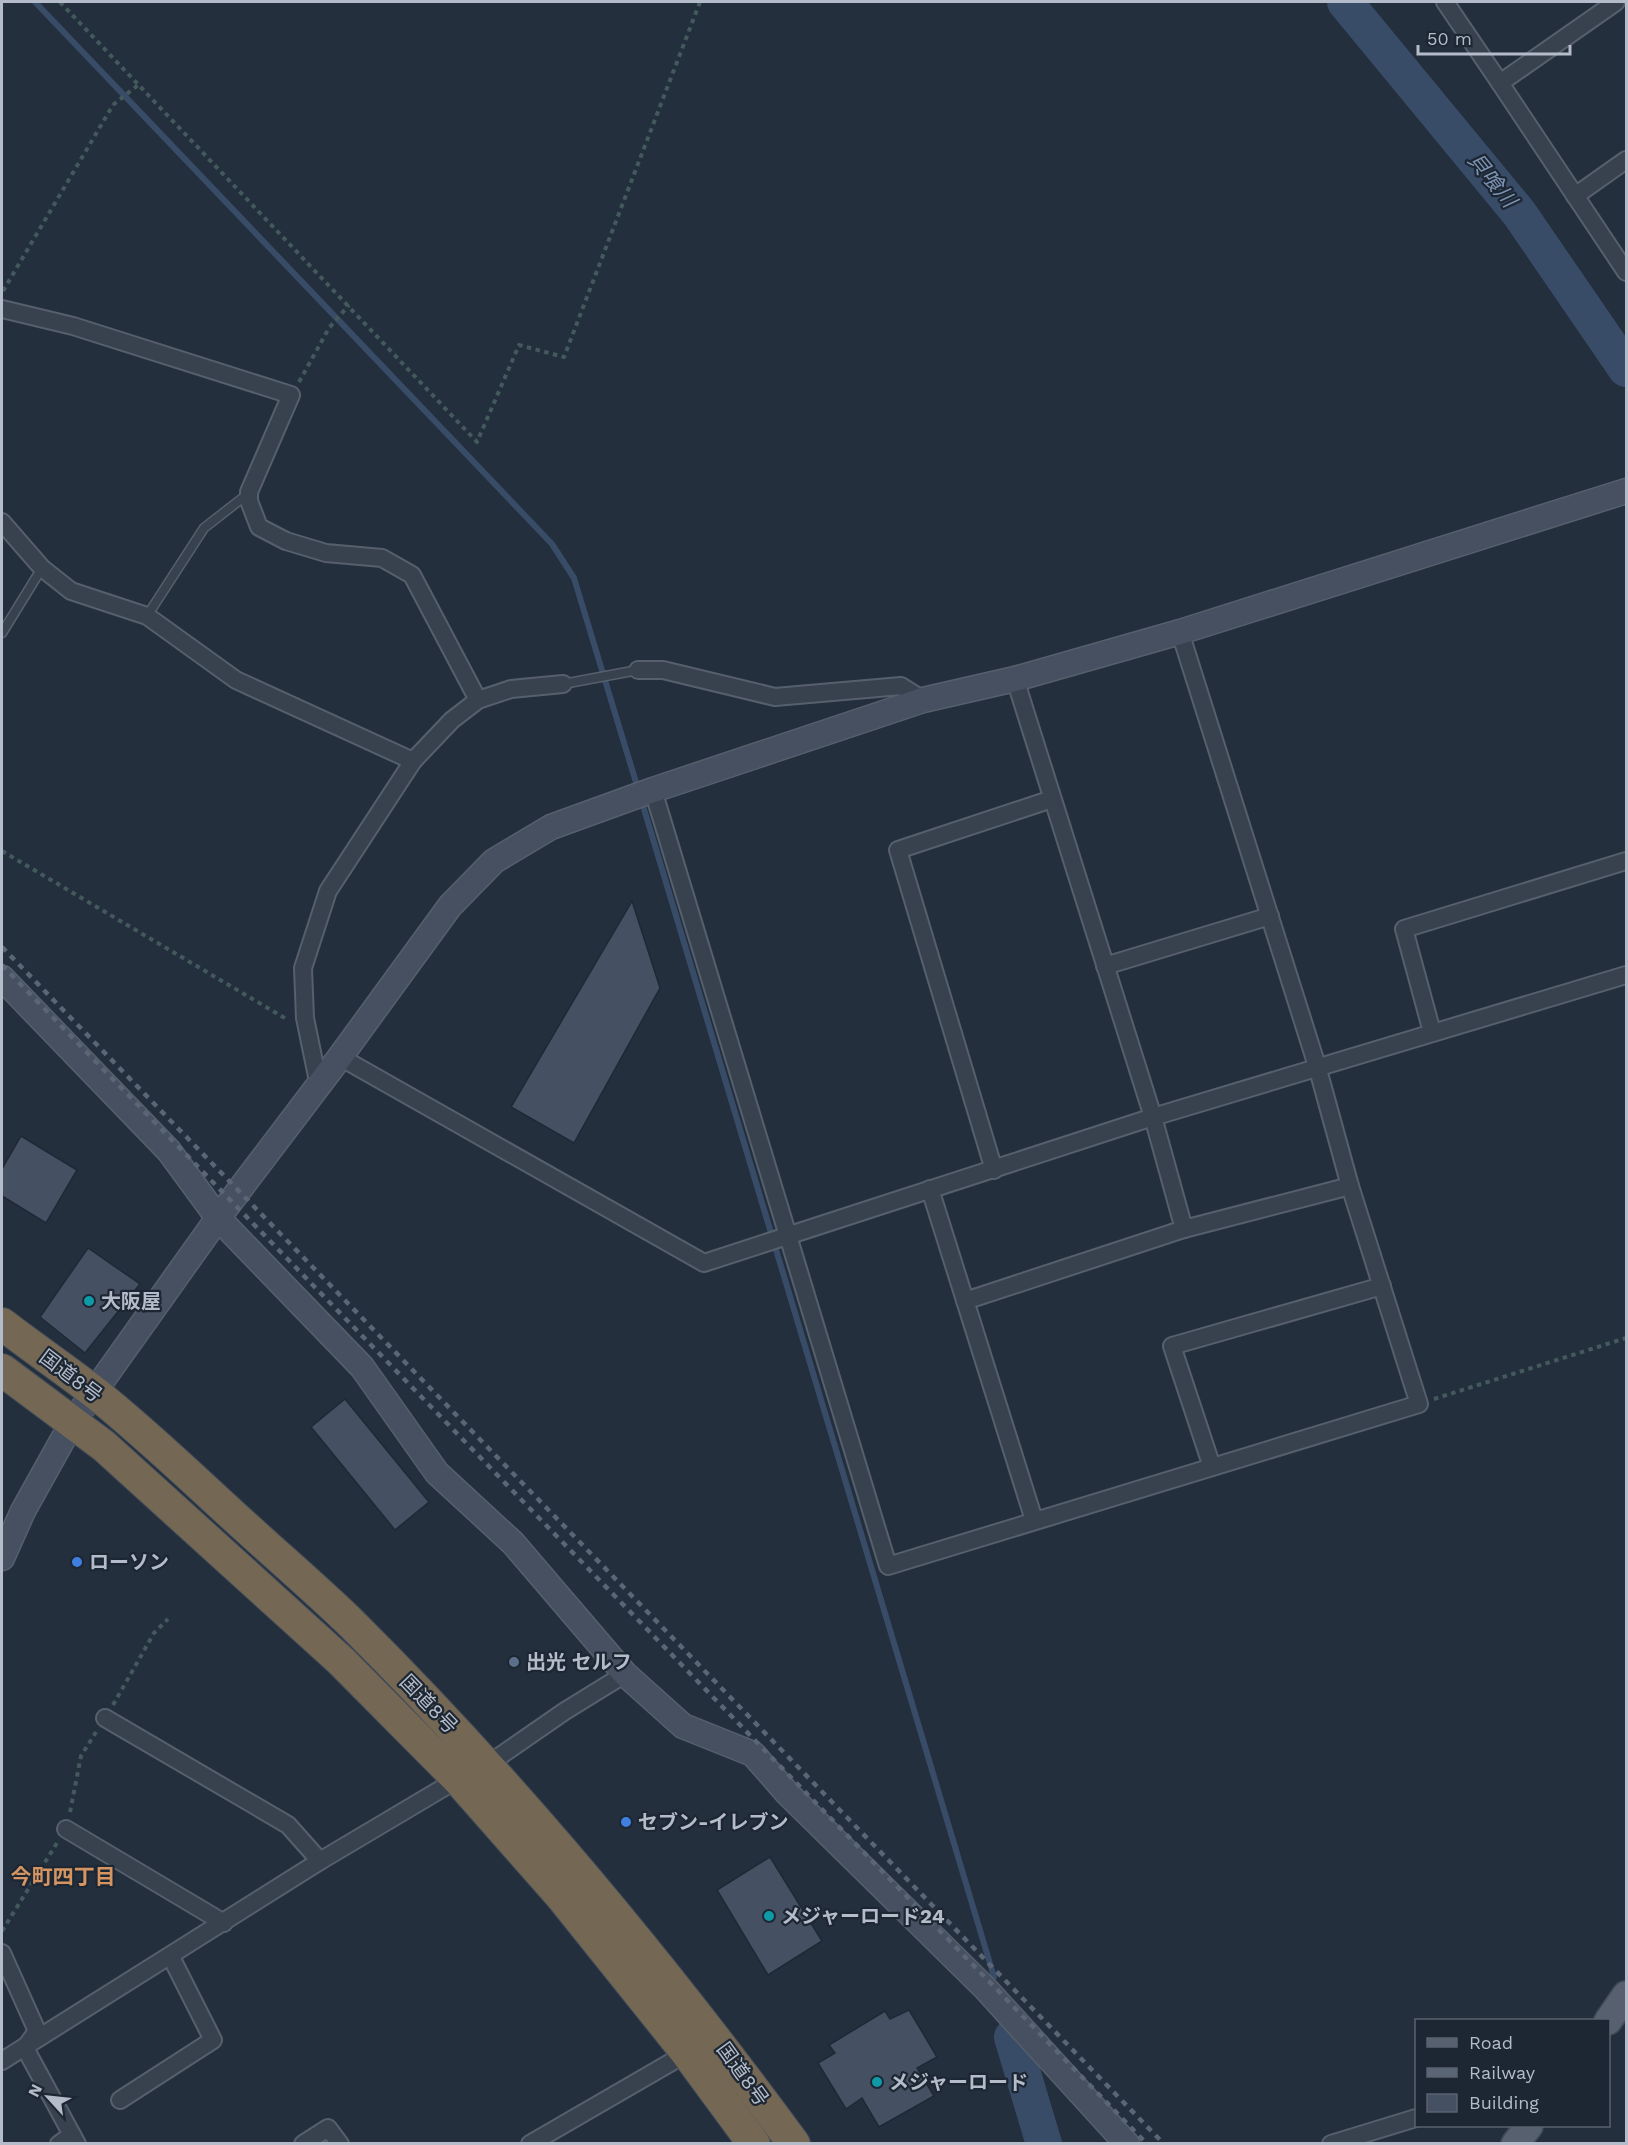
<svg xmlns="http://www.w3.org/2000/svg" width="1628" height="2145" viewBox="0 0 1628 2145" font-family="'Work Sans','Noto Sans JP',sans-serif">
  <style>
    .lines { fill: none; stroke-linecap: round; stroke-linejoin: round }
    .stream { stroke: #394c67; stroke-width: 6 }
    .river { stroke: #394c67; stroke-width: 36 }
    .building { fill: #455162; stroke: #1f2835; stroke-width: 1.5 }
    .lane-casing { stroke: #565f6c; stroke-width: 11 }
    .street-casing { stroke: #565f6c; stroke-width: 20 }
    .secondary-casing { stroke: #565f6c; stroke-width: 27 }
    .primary-casing { stroke: #414a57; stroke-width: 30 }
    .highway-casing { stroke: #434c59; stroke-width: 34 }
    .path { stroke: #44595c; stroke-width: 4; stroke-dasharray: 4.5 4.5; stroke-linecap: butt }
    .lane { stroke: #38414e; stroke-width: 8 }
    .street { stroke: #38414e; stroke-width: 16 }
    .secondary { stroke: #465061; stroke-width: 24 }
    .primary { stroke: #56606e; stroke-width: 27 }
    .highway { stroke: #746855; stroke-width: 32 }
    .rail { stroke: #5a6575; stroke-width: 4.5; stroke-dasharray: 6 6; stroke-linecap: butt }
    .culture-dot { fill: #0f9aa8; stroke: #1d2633; stroke-width: 2 }
    .shop-dot { fill: #3f7fe0; stroke: #1d2633; stroke-width: 2 }
    .service-dot { fill: #5c6f8a; stroke: #1d2633; stroke-width: 2 }
    .labels { text-anchor: middle; stroke-width: 4.5; stroke-linejoin: round; paint-order: stroke }
    .poi-label { font-size: 20px; font-weight: bold; fill: #b4bcc9; stroke: #1d2633; text-anchor: start }
    .street-label { font-size: 20px; fill: #b4bcc9; stroke: #1d2633 }
    .water-label { font-size: 21px; font-style: italic; fill: #7c92b1; stroke: #1d2633 }
    .neighbourhood-label { font-size: 21px; font-weight: bold; fill: #d59563; stroke: #1d2633 }
  </style>
  <rect width="100%" height="100%" fill="#242f3e"/>
  <g class="lines">
    <g class="stream">
      <path d="M35,2L552,544L574,578L638,789"/>
      <path d="M641,799L994,1977"/>
    </g>
    <g class="river">
      <path d="M1345,2L1519,213L1626,369"/>
      <path d="M1012,2037L1044,2144"/>
    </g>
  </g>
  <g class="building">
    <path d="M632,901L660,988L574,1143L511,1107Z"/>
    <path d="M21,1136L77,1170L46,1223L2,1196V1169Z"/>
    <path d="M88,1248L140,1284L85,1353L40,1317Z"/>
    <path d="M345,1399L429,1502L395,1530L311,1427Z"/>
    <path d="M770,1857L822,1941L768,1975L717,1890Z"/>
    <path d="M909,2010L937,2057L917,2068L934,2096L879,2127L862,2098L846,2109L818,2063L835,2053L829,2045L885,2011L890,2019Z"/>
  </g>
  <g class="lines">
    <defs>
      <g id="lane">
        <path d="M147,616L204,528L249,493"/>
        <path d="M2,633L42,568"/>
        <path d="M563,684L638,670"/>
      </g>
      <g id="street">
        <path d="M1445,2L1500,83"/>
        <path d="M1616,2L1500,83L1626,272"/>
        <path d="M1575,196L1626,160"/>
        <path d="M2,309L73,326L291,395L249,492V501L259,527L286,541L326,553L382,558L412,575L478,700"/>
        <path d="M2,522L42,568L71,591L147,616L236,680L413,761"/>
        <path d="M638,670H663L775,697L901,686L923,700"/>
        <path d="M1015,679L1153,1117L1184,1229"/>
        <path d="M653,790L888,1566L1419,1404L1350,1186L1317,1066L1180,632"/>
        <path d="M1105,966L1270,916"/>
        <path d="M1432,1032L1404,929L1626,861"/>
        <path d="M340,1057L704,1263L1153,1117L1626,975"/>
        <path d="M319,1086L305,1018L303,968L328,891L413,761L452,720L478,700L511,689L563,684"/>
        <path d="M994,1170L898,850L1052,799"/>
        <path d="M930,1189L1034,1520"/>
        <path d="M965,1301L1184,1229L1350,1186"/>
        <path d="M1212,1467L1172,1346L1382,1286"/>
        <path d="M105,1718L288,1825L320,1861"/>
        <path d="M487,1765L565,1711L625,1674"/>
        <path d="M66,1829L224,1923"/>
        <path d="M2,1953L37,2031L27,2045"/>
        <path d="M25,2048L77,2144"/>
        <path d="M2,2061L320,1861L458,1779"/>
        <path d="M120,2100L213,2040L171,1957"/>
        <path d="M59,2144L72,2135"/>
        <path d="M303,2144L328,2128L340,2144"/>
        <path d="M530,2144L687,2053"/>
        <path d="M1331,2144L1416,2118"/>
      </g>
      <g id="secondary">
        <path d="M2,978L169,1151L218,1218L362,1367L437,1473L513,1543L625,1674L683,1726L753,1754L788,1794L985,1988L1127,2144"/>
        <path d="M2,1558L23,1511L72,1423L218,1218L340,1057L450,906L494,861L551,827L653,790L923,700L1015,679L1180,632L1626,491"/>
      </g>
      <g id="primary">
        <path d="M1608,2021L1626,1995"/>
        <path d="M1515,2144L1529,2126"/>
      </g>
      <g id="highway">
        <path d="M2,1324C32,1347 64,1369 94,1392C148,1435 198,1484 249,1530C283,1561 318,1591 351,1623C513,1784 659,1960 794,2144"/>
        <path d="M2,1370L104,1446L341,1661L458,1779L562,1897L687,2053L754,2144"/>
      </g>
    </defs>
    <use href="#lane" class="lane-casing"/>
    <use href="#street" class="street-casing"/>
    <use href="#secondary" class="secondary-casing"/>
    <use href="#primary" class="primary-casing"/>
    <use href="#highway" class="highway-casing"/>
    <g class="path">
      <path d="M60,2L477,442L519,345L564,357L700,2"/>
      <path d="M3,291L113,105L138,85"/>
      <path d="M299,382L329,328L349,305"/>
      <path d="M2,851L288,1020"/>
      <path d="M1434,1399L1626,1338"/>
      <path d="M113,1705L154,1633L168,1619"/>
      <path d="M70,1812L81,1756L96,1732"/>
      <path d="M2,1931L57,1843"/>
    </g>
    <use href="#lane" class="lane"/>
    <use href="#street" class="street"/>
    <use href="#secondary" class="secondary"/>
    <use href="#primary" class="primary"/>
    <use href="#highway" class="highway"/>
    <g class="rail">
      <path d="M2,947L1164,2144"/>
      <path d="M2,965L1147,2144"/>
    </g>
  </g>
  <g class="culture-dot">
    <circle cx="89" cy="1301" r="6"/>
    <circle cx="769" cy="1916" r="6"/>
    <circle cx="877" cy="2082" r="6"/>
  </g>
  <g class="shop-dot">
    <circle cx="77" cy="1562" r="6"/>
    <circle cx="626" cy="1822" r="6"/>
  </g>
  <circle class="service-dot" cx="514" cy="1662" r="6"/>
  <g class="labels">
    <g class="poi-label">
      <text x="101" y="1308">大阪屋</text>
      <text x="89" y="1569">ローソン</text>
      <text x="526" y="1669">出光 セルフ</text>
      <text x="638" y="1829">セブン-イレブン</text>
      <text x="781" y="1923">メジャーロード24</text>
      <text x="889" y="2089">メジャーロード</text>
    </g>
    <g class="street-label">
      <text transform="translate(71 1376) rotate(37)" y="7">国道8号</text>
      <text transform="translate(429 1704) rotate(46)" y="7">国道8号</text>
      <text transform="translate(743 2074) rotate(54)" y="7">国道8号</text>
    </g>
    <g class="water-label">
      <text transform="translate(1492 180) rotate(51)" y="7">貝喰川</text>
    </g>
    <g class="neighbourhood-label">
      <text x="63" y="1884">今町四丁目</text>
    </g>
  </g>
  <rect width="1628" height="2145" fill="none" stroke="#b4bcc9" stroke-width="6"/>
  <rect x="1415" y="2019" width="195" height="108" fill="#1d2633" stroke="#59626f" stroke-width="1.5"/>
  <rect x="1427" y="2038" width="30" height="9" fill="#56606e" stroke="#59626f" stroke-width="1.5"/>
  <text x="1469" y="2049" font-size="18" fill="#b4bcc9">Road</text>
  <rect x="1427" y="2068" width="30" height="9" fill="#5a6575" stroke="#59626f" stroke-width="1.5"/>
  <text x="1469" y="2079" font-size="18" fill="#b4bcc9">Railway</text>
  <rect x="1427" y="2094" width="30" height="18" fill="#455162" stroke="#59626f" stroke-width="1.5"/>
  <text x="1469" y="2109" font-size="18" fill="#b4bcc9">Building</text>
  <g transform="translate(48 2097) rotate(297)" stroke="#1d2633" stroke-width="4.5" paint-order="stroke">
  <path d="M0-4.5L10 22L0 15L-10 22Z" fill="#b4bcc9"/>
  <text y="-9" font-size="16" font-weight="bold" text-anchor="middle" fill="#b4bcc9">N</text>
  </g>
  <path d="M1418 45v9h152v-9" fill="none" stroke="#b4bcc9" stroke-width="3"/>
  <text x="1427" y="45" font-size="18" fill="#b4bcc9" stroke="#1d2633" stroke-width="4.5" paint-order="stroke">50 m</text>
</svg>
